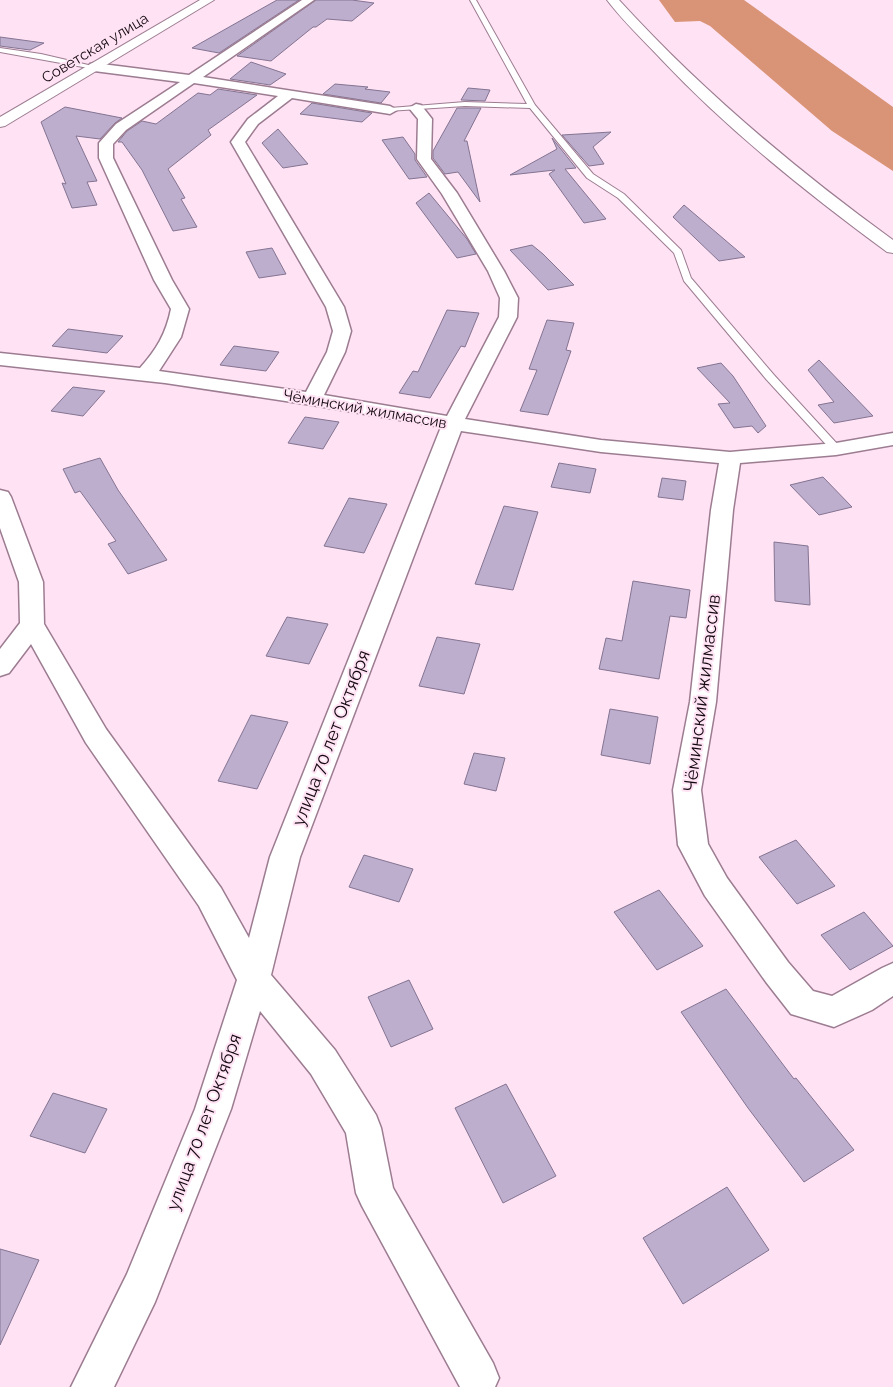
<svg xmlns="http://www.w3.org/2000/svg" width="893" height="1387" viewBox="0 0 893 1387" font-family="Raleway,sans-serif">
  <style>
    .forest { fill: #d99477 }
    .building { fill: #beaece; stroke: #837492 }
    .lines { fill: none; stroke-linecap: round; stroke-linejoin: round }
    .lane-casing { stroke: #9c7c91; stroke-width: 2 }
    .street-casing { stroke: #9c7c91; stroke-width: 3 }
    .secondary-casing { stroke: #9c7c91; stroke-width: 2 }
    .lane { fill: #fff; fill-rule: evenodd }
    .street { fill: #fff; fill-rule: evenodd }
    .secondary { fill: #fff; fill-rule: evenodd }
    .labels { text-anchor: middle; stroke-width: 4; stroke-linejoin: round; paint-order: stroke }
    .far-street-label { font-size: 15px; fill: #13080f; stroke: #ffe2f4 }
    .street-label { font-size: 18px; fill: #13080f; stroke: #ffe2f4 }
  </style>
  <rect width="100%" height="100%" fill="#ffe2f4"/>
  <path class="forest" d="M659,0H744L893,107V171L832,131L710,26L700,21L675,22Z"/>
  <g class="building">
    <path d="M277,0H299L219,53L192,48Z"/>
    <path d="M316,0H352L374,3L352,21L327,19L316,27H313L271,61L237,56Z"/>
    <path d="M0,37L44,43L30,50L0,46Z"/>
    <path d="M251,62L286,74L270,85L230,79Z"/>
    <path d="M335,84L368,87L365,89L390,92L381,103L323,94Z"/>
    <path d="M468,88L490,90L485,101L461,100Z"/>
    <path d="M218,89L257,95L208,130L211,135L168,169L185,198L181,199L197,227L173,231L142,170L122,142H118L127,131L142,121L156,124L198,93L210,95Z"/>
    <path d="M312,103L372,113L362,122L300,114Z"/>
    <path d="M65,107L122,118L115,123L100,139L76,136L97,181L87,182L97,205L72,208L62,183L66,184L41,122Z"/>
    <path d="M457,108H481L464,141H467L480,202L458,172L445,174L433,158V151Z"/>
    <path d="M278,129L308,164L283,168L262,143Z"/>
    <path d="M611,132L593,147L604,164L589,166L562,135Z"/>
    <path d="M403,137L415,154V160L427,177L409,179L382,140Z"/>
    <path d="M552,138L576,168L565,169L606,219L584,223L549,174L555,170L510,175L557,149Z"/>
    <path d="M429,193L467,239L476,254L457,258L416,203Z"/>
    <path d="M684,205L745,257L719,261L673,217Z"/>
    <path d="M532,245L543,254L574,285L548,290L510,250Z"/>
    <path d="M272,248L286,274L259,278L246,252Z"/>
    <path d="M447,310L479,313L465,347L461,346L430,398L399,393L413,371L418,372Z"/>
    <path d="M547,320L574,323L566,350L571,351L548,415L520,411L537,370L529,369Z"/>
    <path d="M68,329L123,336L107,353L52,346Z"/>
    <path d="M234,346L279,352L266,371L220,365Z"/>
    <path d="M819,360L873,416L834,423L818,405L834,402L808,370Z"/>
    <path d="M721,363L733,376L766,426L758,433L752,426L734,428L718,404L730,403L697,368Z"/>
    <path d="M73,387L105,391L83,416L51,411Z"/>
    <path d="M305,417L339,422L323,449L288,443Z"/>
    <path d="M100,458L118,490L167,560L128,574L108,544L116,541L80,491L75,493L63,469Z"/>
    <path d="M559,463L596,469L590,493L551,487Z"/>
    <path d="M823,477L852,507L819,515L790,485Z"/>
    <path d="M662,478L686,481L683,500L658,497Z"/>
    <path d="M349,498L387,504L364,553L324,546Z"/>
    <path d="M504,506L538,512L513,590L475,584Z"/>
    <path d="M774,542L808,546L810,605L775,601Z"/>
    <path d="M633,581L690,590L686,618L670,616L659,679L599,669L606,638L622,641Z"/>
    <path d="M287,617L328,624L309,664L266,656Z"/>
    <path d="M437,637L480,644L464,694L419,686Z"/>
    <path d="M610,709L658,717L650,764L601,755Z"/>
    <path d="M251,715L288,722L257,789L218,781Z"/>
    <path d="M474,753L505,758L496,791L464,784Z"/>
    <path d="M796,840L835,886L797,904L759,857Z"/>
    <path d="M364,855L413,869L399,902L349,887Z"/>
    <path d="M659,890L703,946L657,970L614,912Z"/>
    <path d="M864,912L893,946L850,970L821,935Z"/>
    <path d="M409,980L433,1029L391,1047L368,997Z"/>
    <path d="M726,989L794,1079L796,1078L854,1150L804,1182L748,1108L681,1012Z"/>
    <path d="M506,1084L556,1176L503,1203L455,1108Z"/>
    <path d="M53,1093L107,1109L85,1153L30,1136Z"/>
    <path d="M727,1187L769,1250L683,1304L643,1238Z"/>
    <path d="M0,1249L39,1260L0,1345Z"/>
  </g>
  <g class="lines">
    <defs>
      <g id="lane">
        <path d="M470,0H476L535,105L593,174L624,194L681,250L691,278L774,375L840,447L841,449L840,451H832L766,379L684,281L674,253L618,198L587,178L530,108L465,106L388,111V109L390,108L465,102L527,104Z"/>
        <path d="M0,48L41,54L97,67L94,69L0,52Z"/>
      </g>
      <path id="street" d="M302,0H314L203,77L390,106L397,110L390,114L292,98L258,124L245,142L344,307L351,331L345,352L324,395L447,416L499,317L500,298L488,271L442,194L417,159L418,119L409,108L416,104L421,105L432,119L431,159L457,193L504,271L518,298L517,317L465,419L601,440L730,452L836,443L893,433V445L836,455L740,463L733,510L716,702L701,790L708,844L727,878L788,962L813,991L832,996L882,968L893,963V996L872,1010L834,1027L791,1014L766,982L705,896L678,845L673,790L690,702L711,510L719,463L601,452L461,431L300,857L271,975L335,1050L376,1115L381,1128L393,1188L493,1363L499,1378L495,1387H460L362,1206L356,1193L346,1133L311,1074L260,1011L231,1109L155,1302L114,1387H71L127,1274L195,1109L237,980L199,906L86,743L31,644L9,673L0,676V649L20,623L19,582L0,528V490L8,492L11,497L43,582L44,624L106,729L221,888L249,938L270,857L441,427L312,405L165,383L0,365V353L140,368C156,350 166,334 171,309L154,280L99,158V143L116,124L180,82L94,71L88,67L90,64L94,63L189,75ZM194,83L278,96L248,119L231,142L326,307L333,331L327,352L306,392L159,371L181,337L189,309L172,280L113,158V144L126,130Z"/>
      <g id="secondary">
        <path d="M200,0H214L5,126L0,127V117Z"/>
        <path d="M607,0H619C702,91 794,168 893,240V253L887,252C807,193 729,131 661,59C643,40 623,21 607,0Z"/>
      </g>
    </defs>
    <use href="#lane" class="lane-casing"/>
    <use href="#street" class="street-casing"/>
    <use href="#secondary" class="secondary-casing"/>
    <use href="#lane" class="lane"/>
    <use href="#street" class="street"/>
    <use href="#secondary" class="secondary"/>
  </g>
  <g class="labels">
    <g class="far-street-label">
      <text transform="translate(95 48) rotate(-31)" y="5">Советская улица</text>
      <text transform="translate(365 409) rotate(10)" y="5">Чёминский жилмассив</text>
    </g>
    <g class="street-label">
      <text transform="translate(702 693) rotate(-83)" y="6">Чёминский жилмассив</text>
      <text transform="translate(331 738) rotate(-69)" y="6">улица 70 лет Октября</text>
      <text transform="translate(204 1122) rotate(-70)" y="6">улица 70 лет Октября</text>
    </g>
  </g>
</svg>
